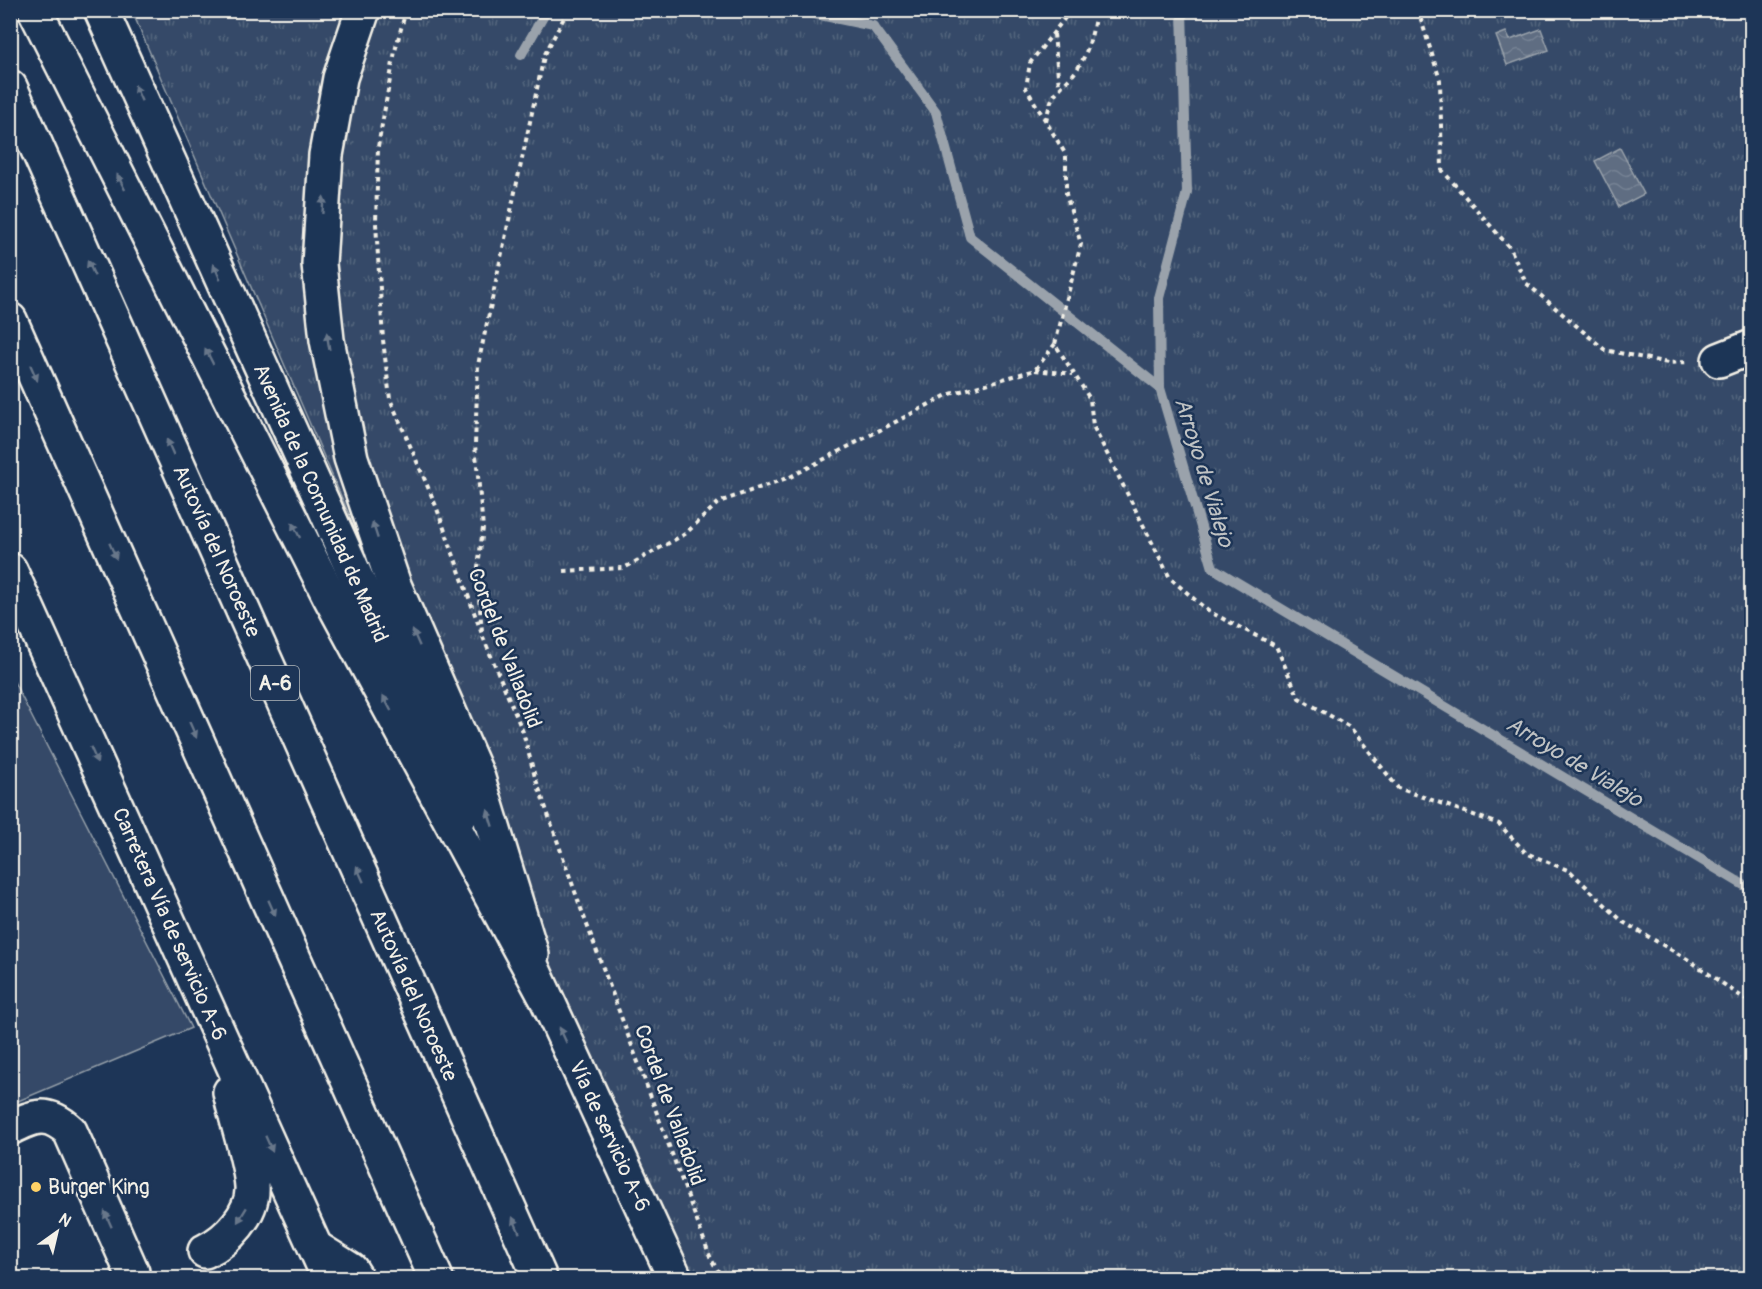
<svg xmlns="http://www.w3.org/2000/svg" width="1762" height="1289" viewBox="0 0 1762 1289" font-family="Pangolin,sans-serif">
  <style>
    .grass { fill: #354a67; stroke: #949ea8; stroke-width: 1.5 }
    .park { fill: url(#park-tufts); stroke: #949ea8; stroke-width: 1.5 }
    .water { fill: url(#water-waves); stroke: #9aa2ab; stroke-width: 1.5 }
    .lines { fill: none; stroke-linecap: round; stroke-linejoin: round }
    .stream { stroke: #9aa2ab; stroke-width: 10 }
    .minor-casing { stroke: #f4f1e8; stroke-width: 38 }
    .highway-casing { stroke: #f4f1e8; stroke-width: 38 }
    .path { stroke: #f4f1e8; stroke-width: 4; stroke-dasharray: 4.5 4.5; stroke-linecap: butt }
    .minor { stroke: #1d3557; stroke-width: 33 }
    .highway { stroke: #1d3557; stroke-width: 33 }
    .oneway { fill: #68778a }
    .poi-dot { fill: #ffd166; stroke: #1d3557; stroke-width: 2 }
    .labels { text-anchor: middle; stroke-width: 5; stroke-linejoin: round; paint-order: stroke }
    .shield { fill: #1d3557; stroke: #b4b9bc; stroke-width: 1.5 }
    .shield-label { font-size: 20px; font-weight: bold; fill: #f4f1e8 }
    .street-label { font-size: 21px; fill: #f4f1e8; stroke: #1d3557 }
    .poi-label { font-size: 21px; fill: #f4f1e8; stroke: #1d3557; text-anchor: start }
    .water-label { font-size: 22px; font-style: italic; fill: #c0c3c4; stroke: #1d3557 }
  </style>
  <defs>
    <pattern id="park-tufts" width="24" height="20" patternUnits="userSpaceOnUse" patternTransform="scale(1.5)"><rect width="24" height="20" fill="#354a67"/><path d="M3 7l-1-3M5 7V3M7 7l1-3M15 17l-1-3M17 17v-4M19 17l1-3" fill="none" stroke="#53657d"/></pattern>
    <pattern id="water-waves" width="16" height="10" patternUnits="userSpaceOnUse" patternTransform="scale(1.5)"><rect width="16" height="10" fill="#5e6d82"/><path d="M0 5q4-4 8 0t8 0" fill="none" stroke="#768294"/></pattern>
  </defs>
  <rect width="100%" height="100%" fill="#1d3557"/>
  <filter id="ink" filterUnits="userSpaceOnUse"><feTurbulence type="fractalNoise" baseFrequency=".0167" numOctaves="2"/><feDisplacementMap in="SourceGraphic" scale="12" xChannelSelector="R" yChannelSelector="G"/><feConvolveMatrix kernelMatrix="1 2 1 2 8 2 1 2 1" color-interpolation-filters="sRGB"/></filter>
  <g filter="url(#ink)">
    <path class="grass" d="M11,676L191,1028L11,1104H10Z"/>
    <path class="park" d="M132,11H1751V1278H678Z"/>
    <g class="water">
      <path d="M1541,29L1549,50L1507,65L1496,36L1506,32L1510,40Z"/>
      <path d="M1620,148L1644,194L1619,207L1595,161Z"/>
    </g>
    <g class="lines">
      <g class="stream">
        <path d="M796,10L873,26L936,112L970,237L1160,388L1213,568L1752,890"/>
        <path d="M521,55L547,10"/>
        <path d="M1160,388L1159,298L1187,192L1182,10"/>
      </g>
      <defs>
        <g id="minor">
          <path d="M101,10L462,813"/>
          <path d="M363,10L340,78L326,155L319,264L327,340L351,458L394,585L477,775L532,955"/>
          <path d="M1719,360L1752,347"/>
          <path d="M10,570L329,1278"/>
          <path d="M532,967L675,1278"/>
          <path d="M10,1128C36,1115 48,1111 70,1131L132,1272"/>
          <path d="M205,1251C227,1241 254,1213 252,1186C250,1159 236,1120 230,1092"/>
        </g>
        <g id="highway">
          <path d="M35,10L330,597L544,994"/>
          <path d="M10,87L540,1278"/>
          <path d="M10,320L436,1278"/>
          <path d="M316,1248L351,1270L356,1278"/>
        </g>
      </defs>
      <use href="#minor" class="minor-casing"/>
      <use href="#highway" class="highway-casing"/>
      <g class="path">
        <path d="M406,10L395,51L378,147L376,223L383,340L390,399L436,506L483,637L523,732L535,777L580,906L711,1259L722,1278"/>
        <path d="M1071,10L1030,63L1026,88L1066,155V194L1081,244L1055,344L1090,399L1093,426L1170,578L1208,611L1276,646L1299,698L1350,727L1398,788L1499,824L1526,853L1570,871L1623,922L1689,960L1752,1004"/>
        <path d="M1418,10L1440,80L1442,170L1510,248L1526,283L1605,350L1668,363L1688,362"/>
        <path d="M1054,34L1059,86"/>
        <path d="M1046,121C1052,93 1052,97 1071,77C1087,59 1093,34 1096,10"/>
        <path d="M1035,370L1073,374"/>
        <path d="M564,571L624,568L685,534L719,502L790,477L947,395L1035,370L1055,344"/>
        <path d="M482,631L477,575L483,528L475,445L478,365L544,56L568,10"/>
      </g>
      <use href="#minor" class="minor"/>
      <use href="#highway" class="highway"/>
    </g>
    <defs><path id="oneway-solid" d="M-6-.8H1V-3.2L6.5 0L1 3.2V.8H-6Z" transform="scale(1.5)"/></defs>
    <g class="oneway">
      <use href="#oneway-solid" transform="translate(138 93) rotate(-114)"/>
      <use href="#oneway-solid" transform="translate(121 182) rotate(-117)"/>
      <use href="#oneway-solid" transform="translate(323 205) rotate(-86)"/>
      <use href="#oneway-solid" transform="translate(91 268) rotate(-114)"/>
      <use href="#oneway-solid" transform="translate(217 272) rotate(-114)"/>
      <use href="#oneway-solid" transform="translate(328 341) rotate(-99)"/>
      <use href="#oneway-solid" transform="translate(209 356) rotate(-117)"/>
      <use href="#oneway-solid" transform="translate(34 373) rotate(66)"/>
      <use href="#oneway-solid" transform="translate(170 447) rotate(-114)"/>
      <use href="#oneway-solid" transform="translate(296 530) rotate(-117)"/>
      <use href="#oneway-solid" transform="translate(375 530) rotate(-108)"/>
      <use href="#oneway-solid" transform="translate(113 551) rotate(66)"/>
      <use href="#oneway-solid" transform="translate(416 638) rotate(-114)"/>
      <use href="#oneway-solid" transform="translate(387 703) rotate(-118)"/>
      <use href="#oneway-solid" transform="translate(193 730) rotate(66)"/>
      <use href="#oneway-solid" transform="translate(94 755) rotate(66)"/>
      <use href="#oneway-solid" transform="translate(490 818) rotate(-107)"/>
      <use href="#oneway-solid" transform="translate(360 874) rotate(-114)"/>
      <use href="#oneway-solid" transform="translate(272 908) rotate(66)"/>
      <use href="#oneway-solid" transform="translate(563 1035) rotate(-115)"/>
      <use href="#oneway-solid" transform="translate(269 1144) rotate(66)"/>
      <use href="#oneway-solid" transform="translate(242 1215) rotate(122)"/>
      <use href="#oneway-solid" transform="translate(108 1219) rotate(-114)"/>
      <use href="#oneway-solid" transform="translate(516 1225) rotate(-114)"/>
    </g>
  </g>
  <circle class="poi-dot" cx="36" cy="1187" r="6"/>
  <g class="labels">
    <rect class="shield" x="251" y="666" width="48" height="34" rx="4.5"/>
    <g class="shield-label">
      <text x="275" y="690">A-6</text>
    </g>
    <g class="street-label">
      <text transform="translate(321 503) rotate(66)" y="7">Avenida de la Comunidad de Madrid</text>
      <text transform="translate(217 551) rotate(66)" y="7">Autovía del Noroeste</text>
      <text transform="translate(505 648) rotate(69)" y="7">Cordel de Valladolid</text>
      <text transform="translate(170 924) rotate(66)" y="7">Carretera Vía de servicio A-6</text>
      <text transform="translate(414 995) rotate(66)" y="7">Autovía del Noroeste</text>
      <text transform="translate(670 1105) rotate(70)" y="7">Cordel de Valladolid</text>
      <text transform="translate(610 1136) rotate(65)" y="7">Vía de servicio A-6</text>
    </g>
    <g class="poi-label">
      <text x="48" y="1194">Burger King</text>
    </g>
    <g class="water-label">
      <text transform="translate(1205 472) rotate(73)" y="8">Arroyo de Vialejo</text>
      <text transform="translate(1575 761) rotate(31)" y="8">Arroyo de Vialejo</text>
    </g>
  </g>
  <rect width="1762" height="1289" fill="none" stroke="#1d3557" stroke-width="36"/>
  <rect x="18" y="18" width="1726" height="1253" fill="none" stroke="#f4f1e8" stroke-width="2" filter="url(#ink)"/>
  <g transform="translate(57 1232) rotate(34)" stroke="#1d3557" stroke-width="4.5" paint-order="stroke">
  <path d="M0-4.5L10 22L0 15L-10 22Z" fill="#f4f1e8"/>
  <text y="-9" font-size="16" font-weight="bold" text-anchor="middle" fill="#f4f1e8">N</text>
  </g>
</svg>
